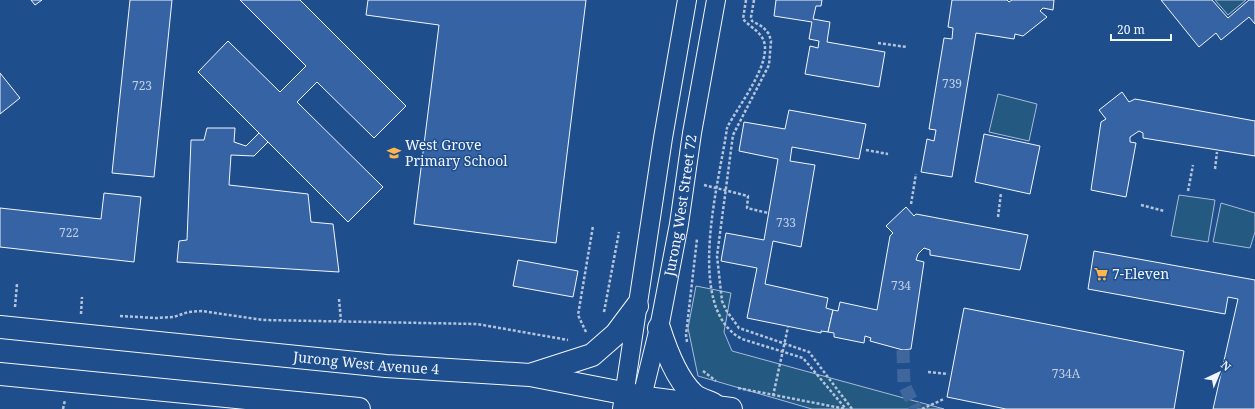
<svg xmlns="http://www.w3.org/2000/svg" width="1255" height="409" viewBox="0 0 1255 409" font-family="'Noto Serif',serif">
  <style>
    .green { fill: #245a82; stroke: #a8bbd7 }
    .building { fill: #3563a3; stroke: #f2f6ff }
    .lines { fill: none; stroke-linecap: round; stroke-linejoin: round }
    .pedestrian-tunnel { stroke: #3f679d; stroke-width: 13; stroke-dasharray: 13 6; stroke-linecap: butt }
    .minor-casing { stroke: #f2f6ff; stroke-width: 20 }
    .secondary-casing { stroke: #f2f6ff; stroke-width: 24 }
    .path { stroke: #b3c4dc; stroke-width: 2.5; stroke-dasharray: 3 2; stroke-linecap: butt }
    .minor { stroke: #1f4e8c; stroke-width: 18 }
    .secondary { stroke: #1f4e8c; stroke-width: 22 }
    .labels { text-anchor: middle; stroke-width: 3; stroke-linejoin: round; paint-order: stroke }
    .number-label { font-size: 12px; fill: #c3d1e8 }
    .poi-label { font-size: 14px; fill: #f2f6ff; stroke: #1f4e8c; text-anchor: start }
    .street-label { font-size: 14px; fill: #f2f6ff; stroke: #1f4e8c }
  </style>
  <rect width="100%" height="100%" fill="#1f4e8c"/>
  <g class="green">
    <path d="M1215,0H1246L1228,15Z"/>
    <path d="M998,94L1037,104L1029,141L989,132Z"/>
    <path d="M1179,195L1215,200L1208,242L1171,236Z"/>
    <path d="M1221,203L1255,213V232L1250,248L1213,242Z"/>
    <path d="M696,286L731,293L724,332L732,351L944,409H812L698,376L688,328Z"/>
  </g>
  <g class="building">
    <path d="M31,0H42L35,5Z"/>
    <path d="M130,0H172L154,177L112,173Z"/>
    <path d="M240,0H300L406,106L374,138L317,82L297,102L383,187L348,222L198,72L228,41L280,92L306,66Z"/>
    <path d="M368,0H586L556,243L414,224L439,25L366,15Z"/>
    <path d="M776,0H822L821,6H816L813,19L830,22L827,42L885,52L879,87L805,74L810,46L818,48L819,41L809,39L812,22L774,16Z"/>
    <path d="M952,0H1007L1009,2L1012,0H1054L1053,10L1043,8L1040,11L1047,17L1023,36L1015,34L1014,39L976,33L952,177L921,172L927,139L934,141L936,130L929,129L944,38L952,39L953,28L948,27Z"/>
    <path d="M1161,0H1212L1228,18L1249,0H1255V24L1249,17L1221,40L1216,33L1199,47Z"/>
    <path d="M0,73L20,98L0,114Z"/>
    <path d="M1122,92L1129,102L1135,99L1255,121V156L1143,138V133L1139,131L1130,137V142L1136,143L1126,197L1091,190L1101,122L1106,119L1099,110Z"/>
    <path d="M789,110L866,124L859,159L792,147L790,161L815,165L801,247L773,241L765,284L828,298L826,308L833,310L828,332L821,331V333L747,318L757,268L721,261L726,233L764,240L778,159L739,151L744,122L785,129Z"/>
    <path d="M207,128H235L234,142L246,146L259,133L268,142L254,156L231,155L229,185L308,194L311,222L333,224L339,272L177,262L179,241L187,240L191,140H204Z"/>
    <path d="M984,134L1040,146L1030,194L975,182Z"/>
    <path d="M104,193L141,197L134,262L0,247V208L101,219Z"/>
    <path d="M906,207L914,216L916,214L1028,235L1020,270L930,255V250L924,248L918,254L916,260L924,262L911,349L903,350L870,341L871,338L865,336L864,343L834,337V333L828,332L833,310L838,311L840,302L877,310L890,236L893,233L886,226Z"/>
    <path d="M1094,251L1255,280V409H1213L1238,299L1228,297L1225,314L1088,289Z"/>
    <path d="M518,260L578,271L573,297L513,286Z"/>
    <path d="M964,308L1184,351L1174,409H1006L947,397Z"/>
  </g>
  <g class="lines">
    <path class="pedestrian-tunnel" d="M903,350L904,385L916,409"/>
    <defs>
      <g id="minor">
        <path d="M622,409L663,138L687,0"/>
        <path id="s1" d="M639,409L659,328L679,224L692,133L716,0"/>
      </g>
      <g id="secondary">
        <path id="s2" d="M0,327L386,366L530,375L654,399L731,409"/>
        <path d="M659,328C666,350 676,378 693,394C698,399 707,401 713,404"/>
        <path d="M0,374L359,409"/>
        <path d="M533,374L592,355L616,334L637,306"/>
      </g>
    </defs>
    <use href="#minor" class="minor-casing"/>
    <use href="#secondary" class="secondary-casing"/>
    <g class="path">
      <path d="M746,0L743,19C749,26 758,30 763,39C774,62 737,107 727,128C720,180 683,308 742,339L803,358L846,409"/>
      <path d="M754,0L751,17L752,21L763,27L769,34L771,41L769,65L733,135L717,256L722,301L726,310L739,328L809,352L852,409"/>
      <path d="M878,43L907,47"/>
      <path d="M866,150L888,154"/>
      <path d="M1215,169L1217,152"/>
      <path d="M704,185L748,196L747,208L768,213"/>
      <path d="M1188,191L1193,165"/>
      <path d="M911,204L916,174"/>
      <path d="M1141,205L1164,211"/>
      <path d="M998,217L1001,193"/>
      <path d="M339,299L341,321"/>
      <path d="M15,307L17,284"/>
      <path d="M604,312L619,232"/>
      <path d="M81,314L82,297"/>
      <path d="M120,316L156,318L174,317L188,312L202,311L263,320L477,324L568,340"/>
      <path d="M586,332L578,315L593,226"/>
      <path d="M687,342L686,335L697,239"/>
      <path d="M703,371L716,381"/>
      <path d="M928,372L948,374"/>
      <path d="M738,388L846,409"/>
      <path d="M773,396L788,327"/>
      <path d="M63,409L65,400"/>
      <path d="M922,409L944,399"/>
    </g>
    <use href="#minor" class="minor"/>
    <use href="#secondary" class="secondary"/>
  </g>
  <defs>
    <symbol id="school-bare" viewBox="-9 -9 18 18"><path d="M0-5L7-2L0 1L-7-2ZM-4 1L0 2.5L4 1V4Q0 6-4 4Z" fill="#ffb74d" stroke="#1f4e8c" stroke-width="2.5" paint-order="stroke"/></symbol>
    <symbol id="supermarket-bare" viewBox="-9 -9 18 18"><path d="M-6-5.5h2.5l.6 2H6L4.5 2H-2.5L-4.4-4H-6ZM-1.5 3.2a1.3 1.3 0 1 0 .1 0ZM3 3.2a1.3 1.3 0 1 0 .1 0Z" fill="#ffb74d" stroke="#1f4e8c" stroke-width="2.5" paint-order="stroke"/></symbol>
  </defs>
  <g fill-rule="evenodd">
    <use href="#school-bare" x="384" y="143" width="20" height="20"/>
    <use href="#supermarket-bare" x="1091" y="264" width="20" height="20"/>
  </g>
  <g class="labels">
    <g class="number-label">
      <text x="952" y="88">739</text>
      <text x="142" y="90">723</text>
      <text x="786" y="227">733</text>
      <text x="69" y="237">722</text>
      <text x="901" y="290">734</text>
      <text x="1066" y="378">734A</text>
    </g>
    <g class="poi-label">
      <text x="405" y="150">West Grove<tspan x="405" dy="16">Primary School</tspan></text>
      <text x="1112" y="279">7-Eleven</text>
    </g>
    <g class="street-label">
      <text dy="5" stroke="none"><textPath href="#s1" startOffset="208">Jurong West Street 72</textPath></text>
      <text dy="5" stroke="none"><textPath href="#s2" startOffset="368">Jurong West Avenue 4</textPath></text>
    </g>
  </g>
  <g transform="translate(1219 373) rotate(44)" stroke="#1f4e8c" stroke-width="3" paint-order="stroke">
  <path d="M0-3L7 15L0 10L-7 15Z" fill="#f2f6ff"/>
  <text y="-6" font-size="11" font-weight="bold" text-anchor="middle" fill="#f2f6ff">N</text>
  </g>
  <path d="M1111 34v6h60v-6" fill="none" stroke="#f2f6ff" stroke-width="2"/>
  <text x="1117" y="34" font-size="12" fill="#f2f6ff" stroke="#1f4e8c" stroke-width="3" paint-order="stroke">20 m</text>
</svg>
